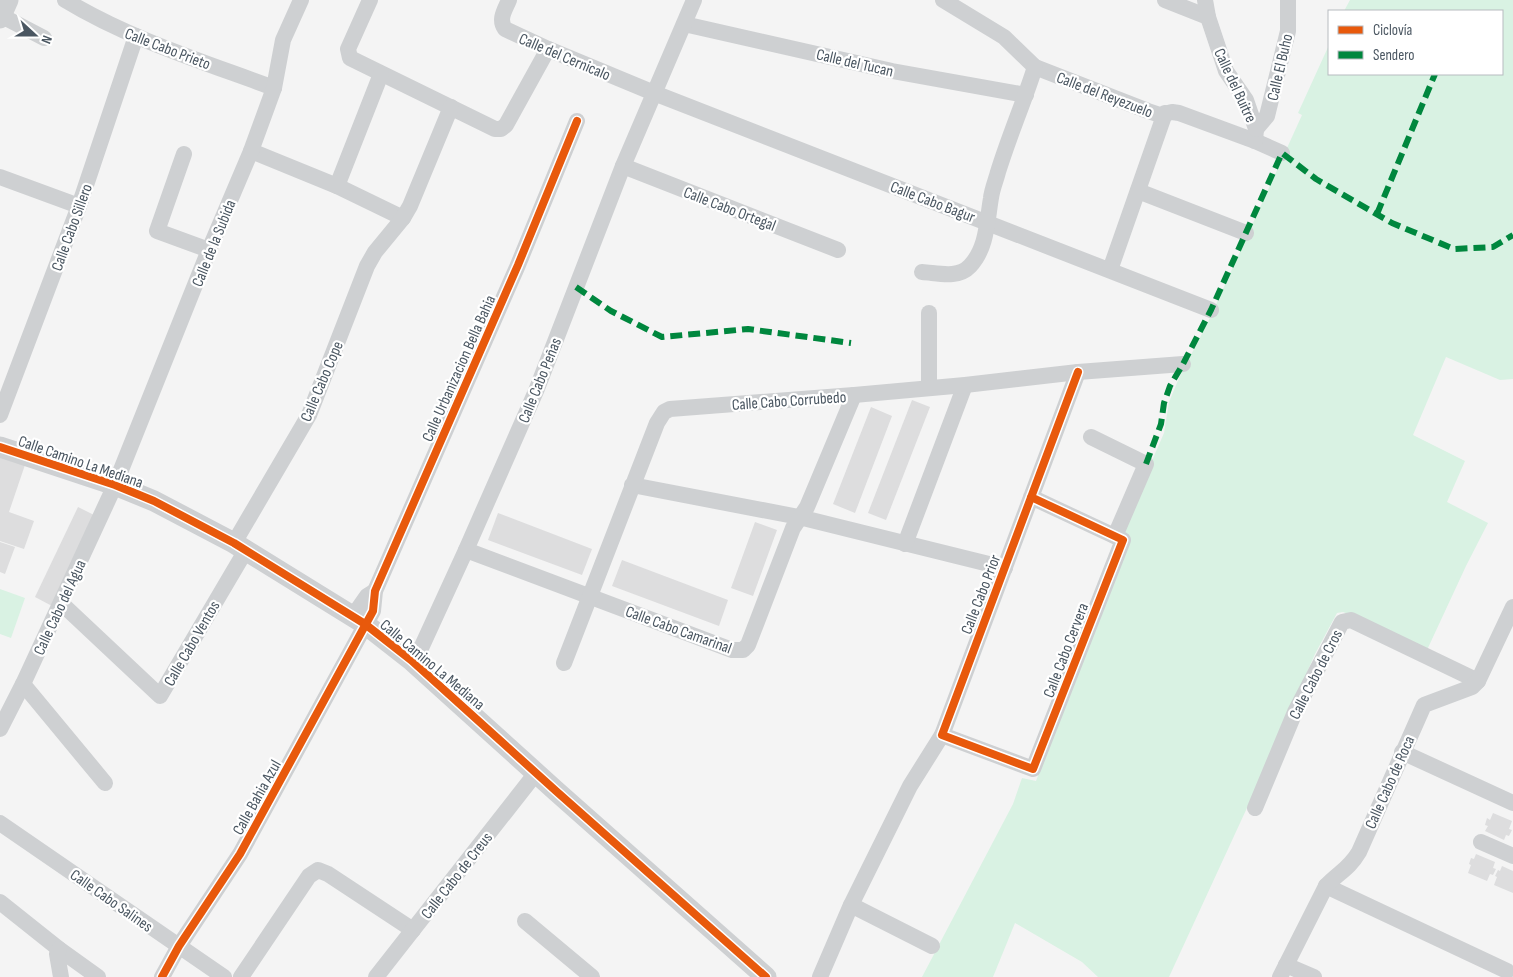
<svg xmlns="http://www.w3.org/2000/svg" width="1513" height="977" viewBox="0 0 1513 977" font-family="'Sofia Sans Condensed',sans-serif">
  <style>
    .green { fill: #d9f2e3 }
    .building { fill: #ddddde }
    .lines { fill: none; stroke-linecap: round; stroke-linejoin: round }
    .minor { stroke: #ced0d2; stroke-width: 16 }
    .tertiary { stroke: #ced0d2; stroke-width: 21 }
    .quiet { stroke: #00873e; stroke-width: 6; stroke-dasharray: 12 6; stroke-linecap: butt }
    .cycleway-casing { stroke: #fff; stroke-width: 11 }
    .cycleway { stroke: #e8590c; stroke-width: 8 }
    .labels { text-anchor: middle; stroke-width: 4.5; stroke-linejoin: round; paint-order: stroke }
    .street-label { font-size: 16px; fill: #4a5661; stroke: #fff }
  </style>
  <rect width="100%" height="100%" fill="#f4f4f4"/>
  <g class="green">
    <path d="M1350,0H1513V379L1500,380L1446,357L1413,435L1465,461L1447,502L1488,523L1466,566L1427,650L1351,615L1343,612L1337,613L1315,654L1258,784L1169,977H1098L1082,962L1015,923L993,977H922L1013,804L1022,778L1036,781L1129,536L1121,532L1164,433L1169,402L1179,378L1208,322L1302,115L1298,113L1329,45V74H1502V11H1344Z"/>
    <path d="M0,589L25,598L11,638L0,634Z"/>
  </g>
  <g class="building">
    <path d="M912,400L930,407L886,520L868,513Z"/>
    <path d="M871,407L892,416L855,513L833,504Z"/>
    <path d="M0,449L27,459L9,512L34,521L24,549L0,541Z"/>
    <path d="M78,507L96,516L52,606L35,597Z"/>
    <path d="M498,513L592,549L582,575L488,540Z"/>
    <path d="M755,522L777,530L753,596L731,588Z"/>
    <path d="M0,542L15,547L5,574L0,572Z"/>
    <path d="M622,560L728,600L719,626L612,586Z"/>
    <path d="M1493,813L1512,821L1509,829L1512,830L1509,836L1506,835L1504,840L1485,831L1488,826L1485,825L1487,818L1490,820Z"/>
    <path d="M1476,854L1495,862L1493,868L1496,869L1493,875L1490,874L1487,881L1468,873L1471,865L1469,864L1471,858L1474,859Z"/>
    <path d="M1502,866L1513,871V893L1494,885L1497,877L1495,876L1498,870L1500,871Z"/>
  </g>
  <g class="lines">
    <g class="minor">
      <path d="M65,0C129,39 204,62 274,88"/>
      <path d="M370,0L348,49L350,58L495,129H501L506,125L548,49"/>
      <path d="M509,0C505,10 498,19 505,29L548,49L654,93L1211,310"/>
      <path d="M943,0L1004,37L1035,67L1148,111L1160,115L1172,112L1179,113L1255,141L1282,153"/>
      <path d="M1165,0L1208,17"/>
      <path d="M1205,0L1208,17L1226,71L1246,100L1256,129L1255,141"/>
      <path d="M0,15L44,38"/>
      <path d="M684,24L892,71L1026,95"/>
      <path d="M1256,129L1267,116L1288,31V0"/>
      <path d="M251,151L337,186L403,218"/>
      <path d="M184,154L157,231L209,250"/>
      <path d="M623,166L838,250"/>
      <path d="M0,177L79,206"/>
      <path d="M337,186L381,74"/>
      <path d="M1138,191L1246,233"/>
      <path d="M1110,270L1165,113"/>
      <path d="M922,272C938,273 958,279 970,266C987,248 987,221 991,198C992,189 996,180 998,172C1009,136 1024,102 1035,67"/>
      <path d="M929,313V388"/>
      <path d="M0,415L79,206L136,36"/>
      <path d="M1091,437L1146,464L1115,536"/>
      <path d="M632,485L799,517L1005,568"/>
      <path d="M1031,497L1123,540L1033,769L942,735L1078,372"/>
      <path d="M234,543L309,415L367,266L375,252L403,218L410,206L451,107"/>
      <path d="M905,544L965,385"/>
      <path d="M466,550L732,650H743L748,645L793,528L807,507L854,395"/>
      <path d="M61,603L160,696L246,550"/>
      <path d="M353,616L367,596L375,591"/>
      <path d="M411,660L422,646L466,550L536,391L623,166L694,0"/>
      <path d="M564,663L657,423L664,412L670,409L854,395L965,385L1078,372L1183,364"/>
      <path d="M23,684L105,783"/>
      <path d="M0,729L23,684L115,485L209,250L251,151L274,88L283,40L301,0"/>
      <path d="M1402,752L1513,803"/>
      <path d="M1255,808L1295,712L1342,622L1351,620L1478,681"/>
      <path d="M0,823L224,977"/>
      <path d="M1481,842L1513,856"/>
      <path d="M1326,886L1507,971"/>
      <path d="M0,902L59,949L98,977"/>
      <path d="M851,905L932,946"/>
      <path d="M525,921L592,977"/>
      <path d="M59,949L57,954L61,977"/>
      <path d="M1286,965L1314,977"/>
      <path d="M162,977L179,946L240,854L373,611L375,591L518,265L577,121"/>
      <path d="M241,977L309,876L318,870L328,874L413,930"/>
      <path d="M376,977L536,773"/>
      <path d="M820,977L851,905L910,786L942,735"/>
      <path d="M1280,977L1326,886C1338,873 1349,869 1359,852L1424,705L1472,687L1478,681L1513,607"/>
    </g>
    <g class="tertiary">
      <path d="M0,18L8,0"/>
      <path d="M0,447L115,485L154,501L234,543L365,624L411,660L556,791L766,977"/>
    </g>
    <g class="quiet">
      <path d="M1377,214L1435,74"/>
      <path d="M576,287L611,311L662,337L748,329L851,343"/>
      <path d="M1146,464L1161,424L1164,403L1170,386L1183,364L1211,310L1282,153L1316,179L1392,223L1454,249L1493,247L1513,235"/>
    </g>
    <defs>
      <g id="cycleway">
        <path d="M0,447L115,485L154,501L234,543L365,624L411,660L556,791L766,977"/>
        <path d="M1031,497L1123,540L1033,769L942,735L1078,372"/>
        <path d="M162,977L179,946L240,854L373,611L375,591L518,265L577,121"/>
      </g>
    </defs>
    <use href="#cycleway" class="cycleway-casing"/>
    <use href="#cycleway" class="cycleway"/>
  </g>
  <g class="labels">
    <g class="street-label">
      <text transform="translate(168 48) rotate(21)" y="6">Calle Cabo Prieto</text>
      <text transform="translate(565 56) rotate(23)" y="6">Calle del Cernicalo</text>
      <text transform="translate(855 62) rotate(13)" y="6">Calle del Tucan</text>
      <text transform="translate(1279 67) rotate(-77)" y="6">Calle El Buho</text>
      <text transform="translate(1236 85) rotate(65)" y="6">Calle del Buitre</text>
      <text transform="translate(1105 94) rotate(21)" y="6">Calle del Reyezuelo</text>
      <text transform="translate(933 201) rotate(21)" y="6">Calle Cabo Bagur</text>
      <text transform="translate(730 208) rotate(21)" y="6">Calle Cabo Ortegal</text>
      <text transform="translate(71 227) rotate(-70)" y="6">Calle Cabo Sillero</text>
      <text transform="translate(213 243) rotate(-68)" y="6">Calle de la Subida</text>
      <text transform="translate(458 368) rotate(-66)" y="6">Calle Urbanizacion Bella Bahia</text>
      <text transform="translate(539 380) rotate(-68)" y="6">Calle Cabo Peñas</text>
      <text transform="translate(321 381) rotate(-67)" y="6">Calle Cabo Cope</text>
      <text transform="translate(789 400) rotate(-4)" y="6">Calle Cabo Corrubedo</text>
      <text transform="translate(81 461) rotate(19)" y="6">Calle Camino La Mediana</text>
      <text transform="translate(980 594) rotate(-69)" y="6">Calle Cabo Prior</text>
      <text transform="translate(59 607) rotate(-65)" y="6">Calle Cabo del Agua</text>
      <text transform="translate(679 629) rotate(20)" y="6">Calle Cabo Camarinal</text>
      <text transform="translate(191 643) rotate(-60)" y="6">Calle Cabo Ventos</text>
      <text transform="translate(1065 650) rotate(-69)" y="6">Calle Cabo Cervera</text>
      <text transform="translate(433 664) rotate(40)" y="6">Calle Camino La Mediana</text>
      <text transform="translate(1315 674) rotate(-63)" y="6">Calle Cabo de Cros</text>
      <text transform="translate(1389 782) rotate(-66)" y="6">Calle Cabo de Roca</text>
      <text transform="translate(256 797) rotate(-61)" y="6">Calle Bahia Azul</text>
      <text transform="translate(456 875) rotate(-52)" y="6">Calle Cabo de Creus</text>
      <text transform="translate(112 900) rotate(35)" y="6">Calle Cabo Salines</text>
    </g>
  </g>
  <rect x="1328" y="10" width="175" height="65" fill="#ffffff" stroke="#b7bbc0"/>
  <rect x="1338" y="26" width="25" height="8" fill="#e8590c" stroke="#b7bbc0"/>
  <text x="1373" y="35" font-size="15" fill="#4a5661">Ciclovía</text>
  <rect x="1338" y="51" width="25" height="8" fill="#00873e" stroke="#b7bbc0"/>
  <text x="1373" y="60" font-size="15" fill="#4a5661">Sendero</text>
  <g transform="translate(35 35) rotate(111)" stroke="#ffffff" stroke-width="4" paint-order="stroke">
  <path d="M0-4L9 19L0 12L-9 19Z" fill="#4a5661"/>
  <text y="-8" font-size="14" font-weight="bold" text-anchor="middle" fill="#4a5661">N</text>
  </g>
</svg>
